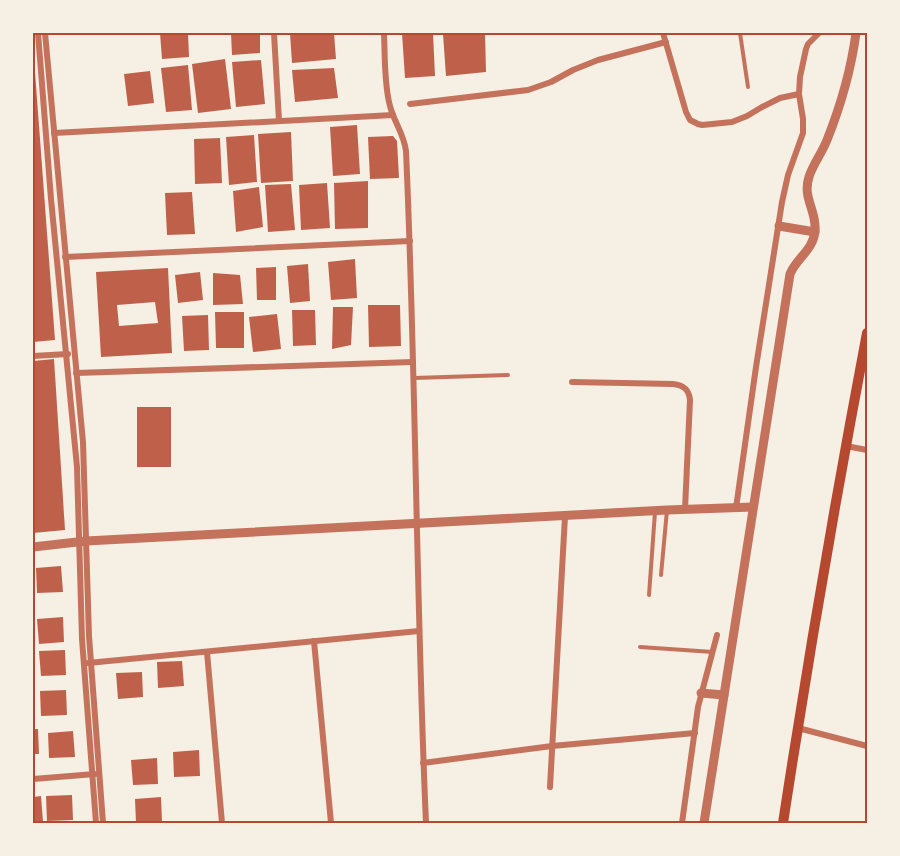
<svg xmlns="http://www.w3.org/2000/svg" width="900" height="856" viewBox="0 0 900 856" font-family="Karla,sans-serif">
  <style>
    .building { fill: #bf614a; fill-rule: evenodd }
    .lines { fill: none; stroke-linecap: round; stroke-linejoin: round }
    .service { stroke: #c5725c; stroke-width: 4 }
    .minor { stroke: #c5725c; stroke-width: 6 }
    .tertiary { stroke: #c5725c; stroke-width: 9 }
    .secondary { stroke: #b5482f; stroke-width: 10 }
    .neatline { fill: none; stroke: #b5482f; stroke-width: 2 }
  </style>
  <rect width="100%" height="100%" fill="#f6efe4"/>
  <g class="building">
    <path d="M160,33H188L189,57L162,59Z"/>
    <path d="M231,33H260V53L232,55Z"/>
    <path d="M290,33H334L336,59L292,63Z"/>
    <path d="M402,33H433L435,76L405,78Z"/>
    <path d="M485,33L486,72L446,76L443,34Z"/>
    <path d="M225,59L231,109L198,113L192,64Z"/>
    <path d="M261,60L265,104L236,107L232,62Z"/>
    <path d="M188,65L192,110L166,112L161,68Z"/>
    <path d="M334,68L338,98L295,102L292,70Z"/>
    <path d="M150,71L154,103L128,106L124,74Z"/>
    <path d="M33,72H35L55,340L33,342Z"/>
    <path d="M357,125L360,174L333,176L330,127Z"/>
    <path d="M291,132L293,181L261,183L258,134Z"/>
    <path d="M254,135L257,182L229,185L226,137Z"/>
    <path d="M393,136L397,141L399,178L370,179L368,137Z"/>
    <path d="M220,138L222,183L195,184L194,139Z"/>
    <path d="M368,181V228L335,229L334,183Z"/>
    <path d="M327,183L330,228L301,230L299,185Z"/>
    <path d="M291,184L295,230L268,232L265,185Z"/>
    <path d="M259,187L263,227L236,232L233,191Z"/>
    <path d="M192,192L195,234L167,235L165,193Z"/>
    <path d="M355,259L357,298L331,300L328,262Z"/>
    <path d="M308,264L310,301L290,303L287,266Z"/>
    <path d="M276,267V300H257L256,268Z"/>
    <path d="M168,268L172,353L101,357L96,272ZM155,302L158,323L119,326L117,305Z"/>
    <path d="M200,272L203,300L178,303L175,275Z"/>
    <path d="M213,273L240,275L243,304L213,305Z"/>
    <path d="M368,305H400L401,346L369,347Z"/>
    <path d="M333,307H353L351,345L332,349Z"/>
    <path d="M292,310H315L316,345L293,346Z"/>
    <path d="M215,312H244V348H216Z"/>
    <path d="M277,314L281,349L253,352L249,317Z"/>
    <path d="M208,315L209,350L184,351L182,316Z"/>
    <path d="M54,359L65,530L33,533V361Z"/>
    <rect x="137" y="407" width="34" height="60"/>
    <path d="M61,566L63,592L37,593L36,568Z"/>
    <path d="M63,617L64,642L39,644L37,619Z"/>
    <path d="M65,650L66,675L41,676L39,651Z"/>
    <path d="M182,661L184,686L158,688L157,662Z"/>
    <path d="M142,672L143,697L118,699L116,673Z"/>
    <path d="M66,690L67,715L41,716L40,691Z"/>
    <path d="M33,729H38L39,754H33Z"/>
    <path d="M73,731L75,757L49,758L48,733Z"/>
    <path d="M199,750L200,776L174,777L173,752Z"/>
    <path d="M157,758L158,784L133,785L131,760Z"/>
    <path d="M72,795L73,820L47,821L46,796Z"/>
    <path d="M41,796L43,822H33V797Z"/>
    <path d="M161,797L162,822L136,823L135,799Z"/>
  </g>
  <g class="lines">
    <g class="service">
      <path d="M740,33L748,87"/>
      <path d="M414,378L508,375"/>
      <path d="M661,575L667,510"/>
      <path d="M649,595L655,512"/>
      <path d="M640,647L713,652"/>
    </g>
    <g class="minor">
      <path d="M38,33L51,199L77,467L82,639L96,823"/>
      <path d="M45,33L83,442L89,636L103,823"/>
      <path d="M274,33L279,121"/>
      <path d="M384,33C385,55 384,85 390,106C394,122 404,134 406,151C416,375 416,599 426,823"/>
      <path d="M663,33L686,112L690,120L698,124L702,125L732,122L747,116L762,107L780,98L799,94"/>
      <path d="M410,104L528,90L551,82L573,70L598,60L666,42"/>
      <path d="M54,133L393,115"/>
      <path d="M65,257L410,241"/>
      <path d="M33,356L68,354"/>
      <path d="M76,373L413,362"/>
      <path d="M572,382L673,384C683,385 689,389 690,400L685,509"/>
      <path d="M846,446L867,450"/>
      <path d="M736,508L756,367L782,202L788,175L803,133V119L799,94L800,77L806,49L808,44L819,33"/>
      <path d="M314,641L331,823"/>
      <path d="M207,652L222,823"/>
      <path d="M88,663L419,631"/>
      <path d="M798,728L867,746"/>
      <path d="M423,763L552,746L695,733"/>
      <path d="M33,779L95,774"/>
      <path d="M550,787L565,516"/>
      <path d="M682,823L698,707L717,635"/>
    </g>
    <g class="tertiary">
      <path d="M779,226L815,232"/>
      <path d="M33,547L86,541L667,510L753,507"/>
      <path d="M701,693L724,695"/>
      <path d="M704,823L790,274C797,257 813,251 815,231C817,211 802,198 809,177C813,164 822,153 827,140C841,105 851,70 856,33"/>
    </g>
    <path class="secondary" d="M783,823C808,659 836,496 867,333"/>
  </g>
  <rect width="900" height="856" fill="none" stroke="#f6efe4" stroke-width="69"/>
  <rect x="34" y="34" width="832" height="788" class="neatline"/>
</svg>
